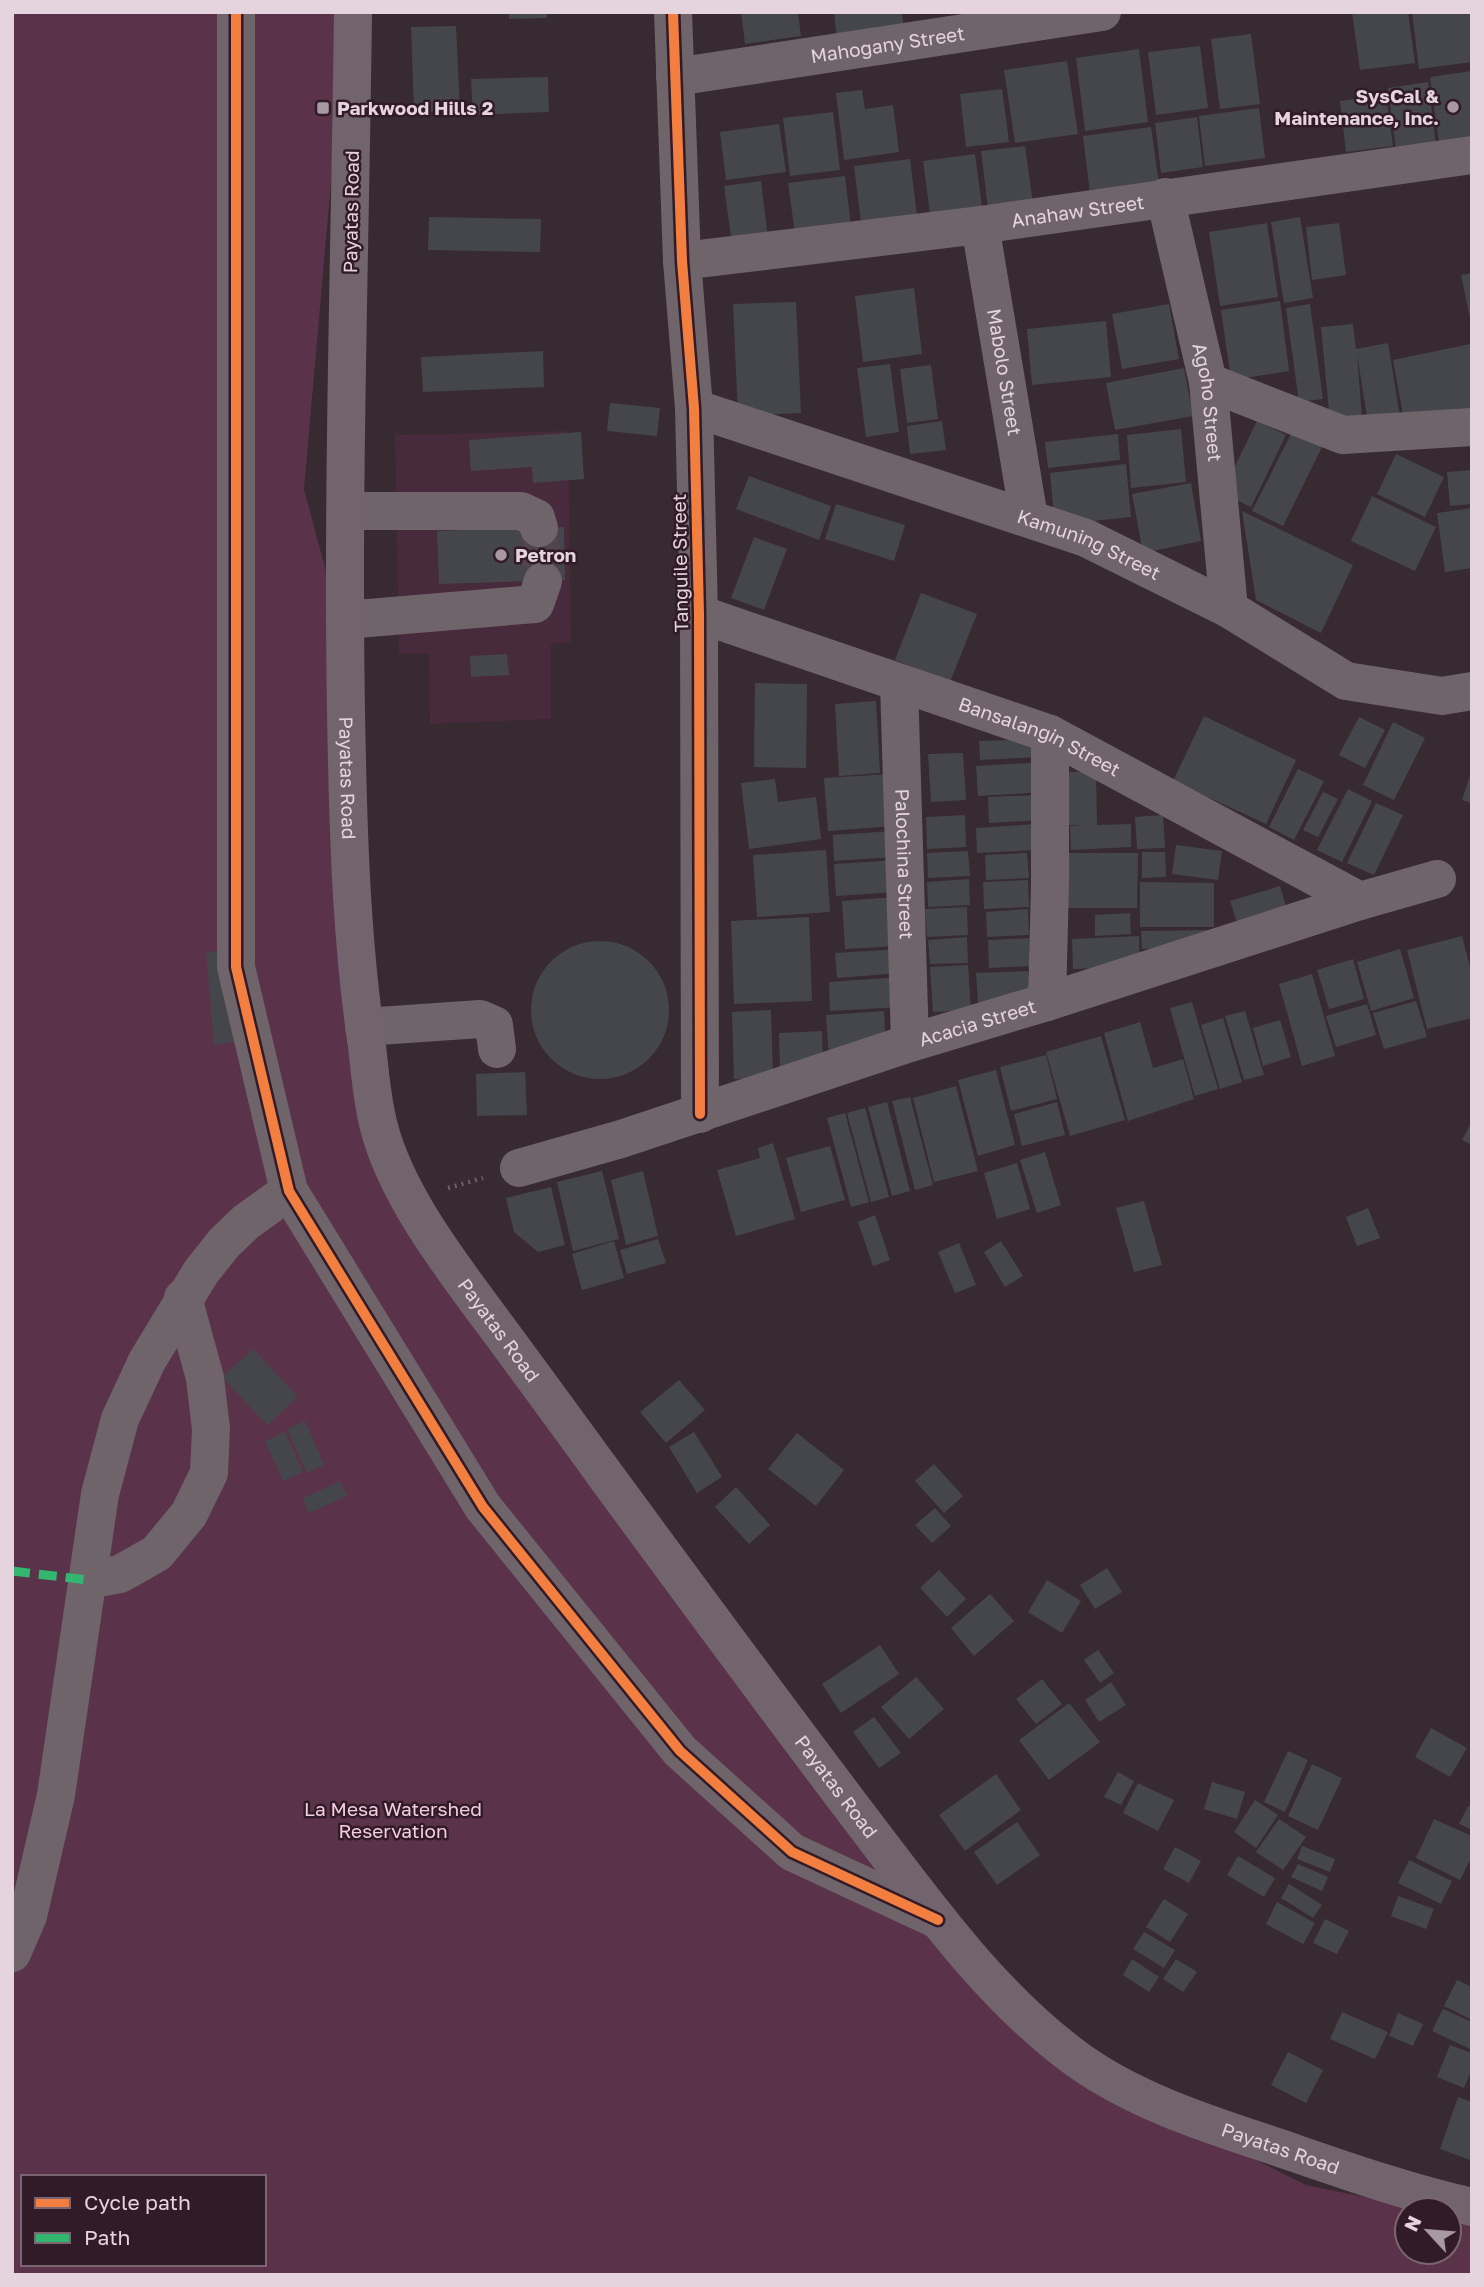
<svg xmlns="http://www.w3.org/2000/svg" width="1484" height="2287" viewBox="0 0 1484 2287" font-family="'Golos Text',sans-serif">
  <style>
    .built { fill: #472a3b }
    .green { fill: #5a334a; fill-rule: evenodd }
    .building { fill: #45464b }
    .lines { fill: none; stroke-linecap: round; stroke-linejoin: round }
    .minor-tunnel { stroke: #51444b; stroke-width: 38; stroke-dasharray: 38 19; stroke-linecap: butt }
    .path { stroke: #6a6066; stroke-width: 4.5; stroke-dasharray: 2 5; stroke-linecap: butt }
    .minor { stroke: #6f646a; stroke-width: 38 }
    .major { stroke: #72646c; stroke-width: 38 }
    .quiet { stroke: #33b770; stroke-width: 9; stroke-dasharray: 18 9; stroke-linecap: butt }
    .cycleway-casing { stroke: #321b28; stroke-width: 15 }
    .cycleway { stroke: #f27e40; stroke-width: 10 }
    .poi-dot { fill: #a898a1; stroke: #321b28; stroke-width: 2.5 }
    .labels { text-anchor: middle; stroke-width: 5; stroke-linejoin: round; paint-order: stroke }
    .street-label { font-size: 19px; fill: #e5d4dd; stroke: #321b28 }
    .poi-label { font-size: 19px; font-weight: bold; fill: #e5d4dd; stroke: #321b28; text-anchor: start }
    .park-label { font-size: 19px; fill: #f5cde3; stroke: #321b28 }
  </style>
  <rect width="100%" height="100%" fill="#372a31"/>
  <path class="built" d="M568,431L571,642L551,644V719L430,724L429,654H399L395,435Z"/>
  <path class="green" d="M12,12H346L304,489L344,639L393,1166L971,1961L1242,2153L1306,2185L1428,2210H1407V2252H1449V2215L1472,2221V2275H12ZM23,2177H264V2264H23Z"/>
  <g class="building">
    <path d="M509,12H547V18L509,19Z"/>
    <path d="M741,12H798L801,36L745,44Z"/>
    <path d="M834,12H902L904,30L837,39Z"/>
    <path d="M1352,12H1408L1415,63L1360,70Z"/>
    <path d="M1412,12H1472V62L1419,69Z"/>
    <path d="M456,26L460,111L414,113L411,27Z"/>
    <path d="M1251,34L1260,104L1220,109L1211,39Z"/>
    <path d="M1200,46L1208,108L1156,115L1148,52Z"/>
    <path d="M1139,49L1148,122L1085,131L1076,58Z"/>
    <path d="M1067,61L1078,134L1015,143L1004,70Z"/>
    <path d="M1472,71V137L1439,142L1430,77Z"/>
    <path d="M548,77L549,112L473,115L471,79Z"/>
    <path d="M1428,82L1436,144L1396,149L1388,88Z"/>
    <path d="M1002,89L1009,142L966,147L960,94Z"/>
    <path d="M862,90L865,109L893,105L899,152L844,160L836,93Z"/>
    <path d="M1386,95L1393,146L1346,152L1340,101Z"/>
    <path d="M1259,108L1265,158L1205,166L1199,116Z"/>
    <path d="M833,112L840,170L790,176L783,118Z"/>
    <path d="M1197,117L1203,167L1161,173L1155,123Z"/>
    <path d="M779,124L786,172L726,180L720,132Z"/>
    <path d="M1151,127L1159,184L1090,193L1083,136Z"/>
    <path d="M1025,146L1034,211L989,217L981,151Z"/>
    <path d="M975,154L982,207L930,214L923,161Z"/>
    <path d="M910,159L917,216L861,223L854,166Z"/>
    <path d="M845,176L851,226L795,234L788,183Z"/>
    <path d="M761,181L768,239L732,244L724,186Z"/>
    <path d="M429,217L541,219L540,252L428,250Z"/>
    <path d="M1300,217L1313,298L1284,303L1271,222Z"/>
    <path d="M1267,223L1278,297L1220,306L1209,232Z"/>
    <path d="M1339,223L1346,275L1312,280L1306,227Z"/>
    <path d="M1472,273V323H1471L1461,275Z"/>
    <path d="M914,288L922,354L863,362L855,296Z"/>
    <path d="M1280,301L1289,371L1231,380L1221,310Z"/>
    <path d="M796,302L801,413L738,416L733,304Z"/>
    <path d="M1169,304L1179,359L1122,369L1112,314Z"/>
    <path d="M1310,304L1323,399L1299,402L1286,308Z"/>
    <path d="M1106,321L1111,377L1032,385L1027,329Z"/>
    <path d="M1353,324L1356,349L1388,343L1401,423L1369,429L1357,354L1362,418L1330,422L1321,327Z"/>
    <path d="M1470,344L1472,412L1405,426L1393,360Z"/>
    <path d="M543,351L544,387L423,392L421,357Z"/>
    <path d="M890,364L899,432L866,437L857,368Z"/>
    <path d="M931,365L938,419L907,423L900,369Z"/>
    <path d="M1184,368L1193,416L1115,430L1106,383Z"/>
    <path d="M610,403L660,408L657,436L607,431Z"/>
    <path d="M942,421L946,450L910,454L907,426Z"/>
    <path d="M1257,421L1286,435L1251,507L1222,493Z"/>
    <path d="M1181,429L1186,482L1131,488L1127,435Z"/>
    <path d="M581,432L584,479L533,483L532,467L471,471L469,440Z"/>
    <path d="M1292,432L1322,447L1283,526L1252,511Z"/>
    <path d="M1118,434L1120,460L1048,468L1045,442Z"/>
    <path d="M1396,454L1444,477L1425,517L1377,494Z"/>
    <path d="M1126,464L1131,517L1055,525L1050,473Z"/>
    <path d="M1472,470V504L1450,506L1447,472Z"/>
    <path d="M749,476L831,506L819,540L736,509Z"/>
    <path d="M1191,483L1201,541L1143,553L1132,494Z"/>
    <path d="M1372,496L1436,527L1415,571L1351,541Z"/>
    <path d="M836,504L905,525L894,561L825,539Z"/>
    <path d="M1472,508V568L1445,572L1437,513Z"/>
    <path d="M1242,511L1353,565L1321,633L1256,600Z"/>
    <path d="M564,527L565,580L439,584L437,531Z"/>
    <path d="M754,537L787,549L764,610L731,598Z"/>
    <path d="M921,593L977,614L950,682L895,660Z"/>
    <path d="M507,654L509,675L471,677L470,656Z"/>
    <path d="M755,683L807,684L806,768L754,767Z"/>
    <path d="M876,701L880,773L839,776L835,704Z"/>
    <path d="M1204,716L1296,760L1266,824L1173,781Z"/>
    <path d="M1359,717L1385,730L1365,768L1339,755Z"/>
    <path d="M1393,722L1425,738L1394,800L1363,785Z"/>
    <path d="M1038,739V757L980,760L979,741Z"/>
    <path d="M963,753L966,800L931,802L928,754Z"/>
    <path d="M1045,762L1046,792L978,796L976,766Z"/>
    <path d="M1298,769L1324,781L1294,840L1269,827Z"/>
    <path d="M1096,771L1097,825L1131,824V847L1071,850L1070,826L1082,825H1068L1067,772Z"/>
    <path d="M1471,772H1472V803L1462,800Z"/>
    <path d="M891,774L894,826L828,831L824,778Z"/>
    <path d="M775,779L778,802L816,797L821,839L749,849L741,783Z"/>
    <path d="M1348,789L1372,801L1342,862L1317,850Z"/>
    <path d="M1323,792L1338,799L1318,837L1303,830Z"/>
    <path d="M1039,795L1040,820L989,823L988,797Z"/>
    <path d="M1376,803L1403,815L1374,875L1347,863Z"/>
    <path d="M965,815L966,847L927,849L926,817Z"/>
    <path d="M1163,815L1165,848L1137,849L1135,817Z"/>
    <path d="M1036,824L1037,850L977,853L976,828Z"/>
    <path d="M893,831L895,857L834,861L833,835Z"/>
    <path d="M1176,845L1222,851L1218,880L1172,874Z"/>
    <path d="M826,850L830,912L757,917L753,855Z"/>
    <path d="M968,851L970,876L928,878L927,853Z"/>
    <path d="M1142,852H1165L1166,877L1142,878Z"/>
    <path d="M1027,853L1029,878L986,880L985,855Z"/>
    <path d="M1062,853H1138L1137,908H1061Z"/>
    <path d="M896,860L898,892L836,896L834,864Z"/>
    <path d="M969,879L970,905L928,907L927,882Z"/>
    <path d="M1028,880L1029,907L984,909L983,882Z"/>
    <path d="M1140,882L1214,883V927H1140Z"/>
    <path d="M1280,886L1289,916L1240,931L1230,901Z"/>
    <path d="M894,897L898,946L845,949L842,901Z"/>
    <path d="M967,907L968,935L927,937L925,909Z"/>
    <path d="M1028,909L1029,935L987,937L986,912Z"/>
    <path d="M1130,913L1131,934L1095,936V915Z"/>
    <path d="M809,917L812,1001L734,1004L731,921Z"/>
    <path d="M1209,930V947L1142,949L1141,931Z"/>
    <path d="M1139,936L1140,966L1073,969L1072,939Z"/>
    <path d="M1462,936L1472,975V1018L1427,1029L1407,950Z"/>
    <path d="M967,937L968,963L930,964L928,940Z"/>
    <path d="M1029,938L1030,966L989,968L988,940Z"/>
    <circle cx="600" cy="1010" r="69"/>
    <path d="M900,949L901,973L837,978L835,953Z"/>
    <path d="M1400,949L1414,998L1371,1011L1357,962Z"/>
    <path d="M227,950L235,1042L214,1045L206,952Z"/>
    <path d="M1353,959L1364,999L1329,1009L1317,970Z"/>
    <path d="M968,965L971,1010L933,1012L930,967Z"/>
    <path d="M1028,971L1030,1001L978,1004L976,973Z"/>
    <path d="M1312,974L1335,1056L1302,1066L1279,984Z"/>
    <path d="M899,977L900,1007L830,1011L829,982Z"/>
    <path d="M1416,1001L1427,1037L1384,1049L1373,1013Z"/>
    <path d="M1192,1002L1218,1089L1195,1096L1170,1008Z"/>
    <path d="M1367,1004L1376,1035L1336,1047L1326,1016Z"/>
    <path d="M771,1010L773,1078L734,1079L732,1012Z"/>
    <path d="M884,1011L885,1031L829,1057L826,1015Z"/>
    <path d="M1245,1011L1264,1075L1244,1080L1225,1016Z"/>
    <path d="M1223,1018L1242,1082L1220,1089L1201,1025Z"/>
    <path d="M1280,1020L1291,1057L1263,1066L1253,1028Z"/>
    <path d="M1140,1022L1153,1068L1183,1059L1194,1099L1128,1121L1104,1033Z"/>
    <path d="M822,1031L823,1067L780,1069L779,1033Z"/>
    <path d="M1101,1036L1125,1120L1070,1136L1046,1052Z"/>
    <path d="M1046,1055L1057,1099L1011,1111L1000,1067Z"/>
    <path d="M996,1070L1015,1145L978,1156L958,1080Z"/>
    <path d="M525,1072L527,1115L477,1116L476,1074Z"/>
    <path d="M956,1086L978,1171L934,1182L913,1098Z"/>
    <path d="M910,1097L933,1185L915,1190L892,1101Z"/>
    <path d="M887,1102L910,1191L892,1196L868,1107Z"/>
    <path d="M1057,1102L1065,1135L1022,1146L1014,1114Z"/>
    <path d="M865,1108L889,1197L871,1202L847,1113Z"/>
    <path d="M845,1113L869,1202L851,1207L827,1118Z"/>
    <path d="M1472,1121V1145L1462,1140Z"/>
    <path d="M773,1143L795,1219L736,1236L717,1170L760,1158L758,1148Z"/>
    <path d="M830,1146L845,1200L801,1212L786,1158Z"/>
    <path d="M1045,1152L1061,1205L1037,1213L1020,1160Z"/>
    <path d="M1017,1163L1030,1209L997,1219L984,1173Z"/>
    <path d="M602,1171L619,1239L573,1251L557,1182Z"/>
    <path d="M643,1171L658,1236L626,1245L611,1180Z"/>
    <path d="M551,1187L565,1245L538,1252L514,1232L506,1198Z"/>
    <path d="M1144,1201L1162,1265L1134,1272L1116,1208Z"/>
    <path d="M1368,1208L1380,1238L1357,1246L1346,1217Z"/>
    <path d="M875,1215L890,1260L873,1266L858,1222Z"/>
    <path d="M658,1239L666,1263L627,1274L620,1250Z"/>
    <path d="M614,1241L624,1278L582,1290L572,1254Z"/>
    <path d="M1001,1241L1023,1276L1005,1287L984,1252Z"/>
    <path d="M959,1243L976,1285L955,1293L938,1252Z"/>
    <path d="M253,1349L298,1397L267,1425L222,1377Z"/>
    <path d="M679,1380L705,1410L666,1443L640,1412Z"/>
    <path d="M305,1421L324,1465L307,1473L287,1429Z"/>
    <path d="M285,1432L303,1472L283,1481L265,1441Z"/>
    <path d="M694,1432L722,1477L697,1493L669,1447Z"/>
    <path d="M797,1433L844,1470L816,1506L768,1469Z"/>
    <path d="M934,1464L963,1496L944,1513L915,1481Z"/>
    <path d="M340,1481L347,1496L309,1513L303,1498Z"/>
    <path d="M736,1487L770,1525L749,1544L715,1507Z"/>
    <path d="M935,1508L951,1526L932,1543L915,1525Z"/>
    <path d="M1107,1568L1122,1592L1095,1609L1080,1585Z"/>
    <path d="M939,1570L966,1599L947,1617L920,1588Z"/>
    <path d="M1047,1580L1081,1601L1062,1633L1028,1612Z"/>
    <path d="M990,1594L1014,1621L974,1656L951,1628Z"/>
    <path d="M880,1645L899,1674L841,1713L822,1684Z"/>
    <path d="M1098,1650L1114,1673L1100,1683L1084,1660Z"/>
    <path d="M916,1677L944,1709L909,1739L881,1707Z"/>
    <path d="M1042,1679L1062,1704L1036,1724L1016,1699Z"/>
    <path d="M1111,1682L1126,1705L1099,1722L1085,1700Z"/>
    <path d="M1069,1703L1100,1742L1049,1780L1019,1740Z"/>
    <path d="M874,1717L901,1753L879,1768L853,1732Z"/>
    <path d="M1431,1728L1467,1748L1450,1777L1415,1757Z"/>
    <path d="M1288,1751L1308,1760L1285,1812L1264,1802Z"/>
    <path d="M1312,1764L1342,1778L1318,1830L1288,1816Z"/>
    <path d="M1118,1772L1134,1781L1121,1805L1104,1797Z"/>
    <path d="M996,1774L1021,1810L965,1851L939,1815Z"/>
    <path d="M1212,1782L1245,1792L1237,1819L1204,1809Z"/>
    <path d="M1138,1783L1174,1800L1158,1831L1123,1813Z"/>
    <path d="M1255,1800L1278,1815L1256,1848L1234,1832Z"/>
    <path d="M1468,1806L1472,1808V1830L1459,1824Z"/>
    <path d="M1279,1819L1306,1837L1283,1870L1256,1852Z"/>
    <path d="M1434,1819L1472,1836V1856L1460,1880L1416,1858Z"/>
    <path d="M1017,1822L1040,1855L997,1885L974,1852Z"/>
    <path d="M1302,1846L1335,1859L1330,1872L1297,1859Z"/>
    <path d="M1175,1847L1201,1861L1189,1883L1163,1869Z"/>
    <path d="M1238,1856L1275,1878L1264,1897L1227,1875Z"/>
    <path d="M1409,1860L1452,1881L1441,1904L1398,1883Z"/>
    <path d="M1298,1864L1328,1877L1322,1891L1291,1877Z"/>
    <path d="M1289,1884L1322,1905L1313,1918L1281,1898Z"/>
    <path d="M1398,1896L1434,1909L1426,1929L1391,1916Z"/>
    <path d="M1164,1899L1188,1914L1170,1942L1146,1927Z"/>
    <path d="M1277,1902L1315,1923L1303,1944L1266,1924Z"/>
    <path d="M1325,1919L1349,1931L1337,1954L1313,1943Z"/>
    <path d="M1144,1932L1175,1950L1164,1968L1133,1949Z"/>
    <path d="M1132,1959L1159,1977L1149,1992L1123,1975Z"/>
    <path d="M1176,1959L1197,1972L1183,1992L1163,1979Z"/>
    <path d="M1457,1980L1472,1987V2020L1444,2006Z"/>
    <path d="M1443,2009L1472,2022V2050L1432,2031Z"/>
    <path d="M1342,2012L1388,2032L1375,2059L1330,2039Z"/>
    <path d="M1398,2013L1423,2024L1413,2046L1389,2036Z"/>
    <path d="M1450,2045L1472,2053V2068L1464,2088L1437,2077Z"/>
    <path d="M1288,2052L1323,2070L1306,2103L1271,2085Z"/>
    <path d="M1458,2097L1472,2102L1470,2160L1440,2149Z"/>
  </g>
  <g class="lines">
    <path class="minor-tunnel" d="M539,528L543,581"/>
    <path class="path" d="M448,1188L483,1178"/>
    <g class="minor">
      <path d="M236,12V967L289,1191L483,1507L680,1751L792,1852L938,1920"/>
      <path d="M673,12L682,261L694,408L699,614L700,1114"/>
      <path id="s1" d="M675,77L1102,12"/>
      <path id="s2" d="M1165,197L1208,382L1229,609"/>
      <path id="s3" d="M980,225L1029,518"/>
      <path id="s4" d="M682,261L980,225L1472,155"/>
      <path d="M1208,382L1343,435L1472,427"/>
      <path id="s5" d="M694,408L1086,538L1229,609L1346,681L1442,696L1472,691"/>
      <path d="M347,511H521L536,518L539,528"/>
      <path id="s6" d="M699,614L1050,734L1360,901"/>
      <path d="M345,620L535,604L543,581"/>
      <path id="s7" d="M899,684L910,1043"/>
      <path d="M1047,1002L1050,884V734"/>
      <path d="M364,1027L480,1019L494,1025L497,1049"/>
      <path id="s8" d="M519,1168L621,1139L910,1043L1047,1002L1360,901L1437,879"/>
      <path d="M88,1580L120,1574L157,1553L189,1514L209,1473L211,1429L205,1378L183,1298"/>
      <path d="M12,1953L28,1916L56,1795L100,1494L120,1419L147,1361L201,1272L224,1243L246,1222L289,1191"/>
    </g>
    <path class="major" id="s9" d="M353,12C350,262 341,512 347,761C349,856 353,951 367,1046C370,1072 372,1101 379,1127C396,1193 447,1260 487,1314C528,1369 568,1424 608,1479C691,1592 775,1706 860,1818C925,1903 990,1996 1078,2060C1137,2102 1208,2124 1277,2147C1341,2169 1405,2192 1472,2207"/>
    <path class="quiet" d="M12,1571L88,1580"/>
    <defs>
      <g id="cycleway">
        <path d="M236,12V967L289,1191L483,1507L680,1751L792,1852L938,1920"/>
        <path d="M673,12L682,261L694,408L699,614L700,1114"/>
      </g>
    </defs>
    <use href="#cycleway" class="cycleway-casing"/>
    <use href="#cycleway" class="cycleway"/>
  </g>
  <g class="poi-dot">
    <circle cx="1453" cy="107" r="7"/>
    <rect x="316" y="101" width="14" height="14" rx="3.5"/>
    <circle cx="501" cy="555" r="7"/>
  </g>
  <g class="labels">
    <g class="street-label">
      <text dy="7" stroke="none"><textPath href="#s1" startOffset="215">Mahogany Street</textPath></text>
      <text dy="7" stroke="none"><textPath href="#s4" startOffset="399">Anahaw Street</textPath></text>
      <text transform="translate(351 212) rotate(-89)" y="7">Payatas Road</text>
      <text dy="7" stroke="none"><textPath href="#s3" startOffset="149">Mabolo Street</textPath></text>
      <text dy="7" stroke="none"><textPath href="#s2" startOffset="210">Agoho Street</textPath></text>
      <text dy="7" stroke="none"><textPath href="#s5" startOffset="418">Kamuning Street</textPath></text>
      <text transform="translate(680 563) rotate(-91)" y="7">Tanguile Street</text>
      <text dy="7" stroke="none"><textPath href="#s6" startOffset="362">Bansalangin Street</textPath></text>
      <text dy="7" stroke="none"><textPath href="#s9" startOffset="766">Payatas Road</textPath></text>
      <text dy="7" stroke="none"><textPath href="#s7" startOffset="180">Palochina Street</textPath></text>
      <text dy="7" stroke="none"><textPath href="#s8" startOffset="481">Acacia Street</textPath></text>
      <text dy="7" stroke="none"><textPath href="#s9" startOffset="1354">Payatas Road</textPath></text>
      <text dy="7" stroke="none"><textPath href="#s9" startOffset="1922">Payatas Road</textPath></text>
      <text dy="7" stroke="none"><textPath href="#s9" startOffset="2510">Payatas Road</textPath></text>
    </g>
    <g class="poi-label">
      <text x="1439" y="103" text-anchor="end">SysCal &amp;<tspan x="1439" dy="22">Maintenance, Inc.</tspan></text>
      <text x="337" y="115">Parkwood Hills 2</text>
      <text x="515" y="562">Petron</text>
    </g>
    <g class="park-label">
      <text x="393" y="1816">La Mesa Watershed<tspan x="393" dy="22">Reservation</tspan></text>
    </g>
  </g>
  <rect width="1484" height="2287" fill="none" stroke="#e5d4dd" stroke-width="28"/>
  <rect x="21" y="2175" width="245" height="91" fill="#321b28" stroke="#7a6570" stroke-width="2"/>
  <rect x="35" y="2198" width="35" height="10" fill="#f27e40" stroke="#7a6570" stroke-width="2"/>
  <text x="84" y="2210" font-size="21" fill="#e5d4dd">Cycle path</text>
  <rect x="35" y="2233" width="35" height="10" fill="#33b770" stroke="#7a6570" stroke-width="2"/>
  <text x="84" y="2245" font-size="21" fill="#e5d4dd">Path</text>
  <g transform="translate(1428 2231) rotate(296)"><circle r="33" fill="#321b28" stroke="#7a6570" stroke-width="2"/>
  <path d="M0-5L12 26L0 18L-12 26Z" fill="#a898a1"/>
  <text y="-10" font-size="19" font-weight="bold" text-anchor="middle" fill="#e5d4dd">N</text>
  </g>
</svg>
